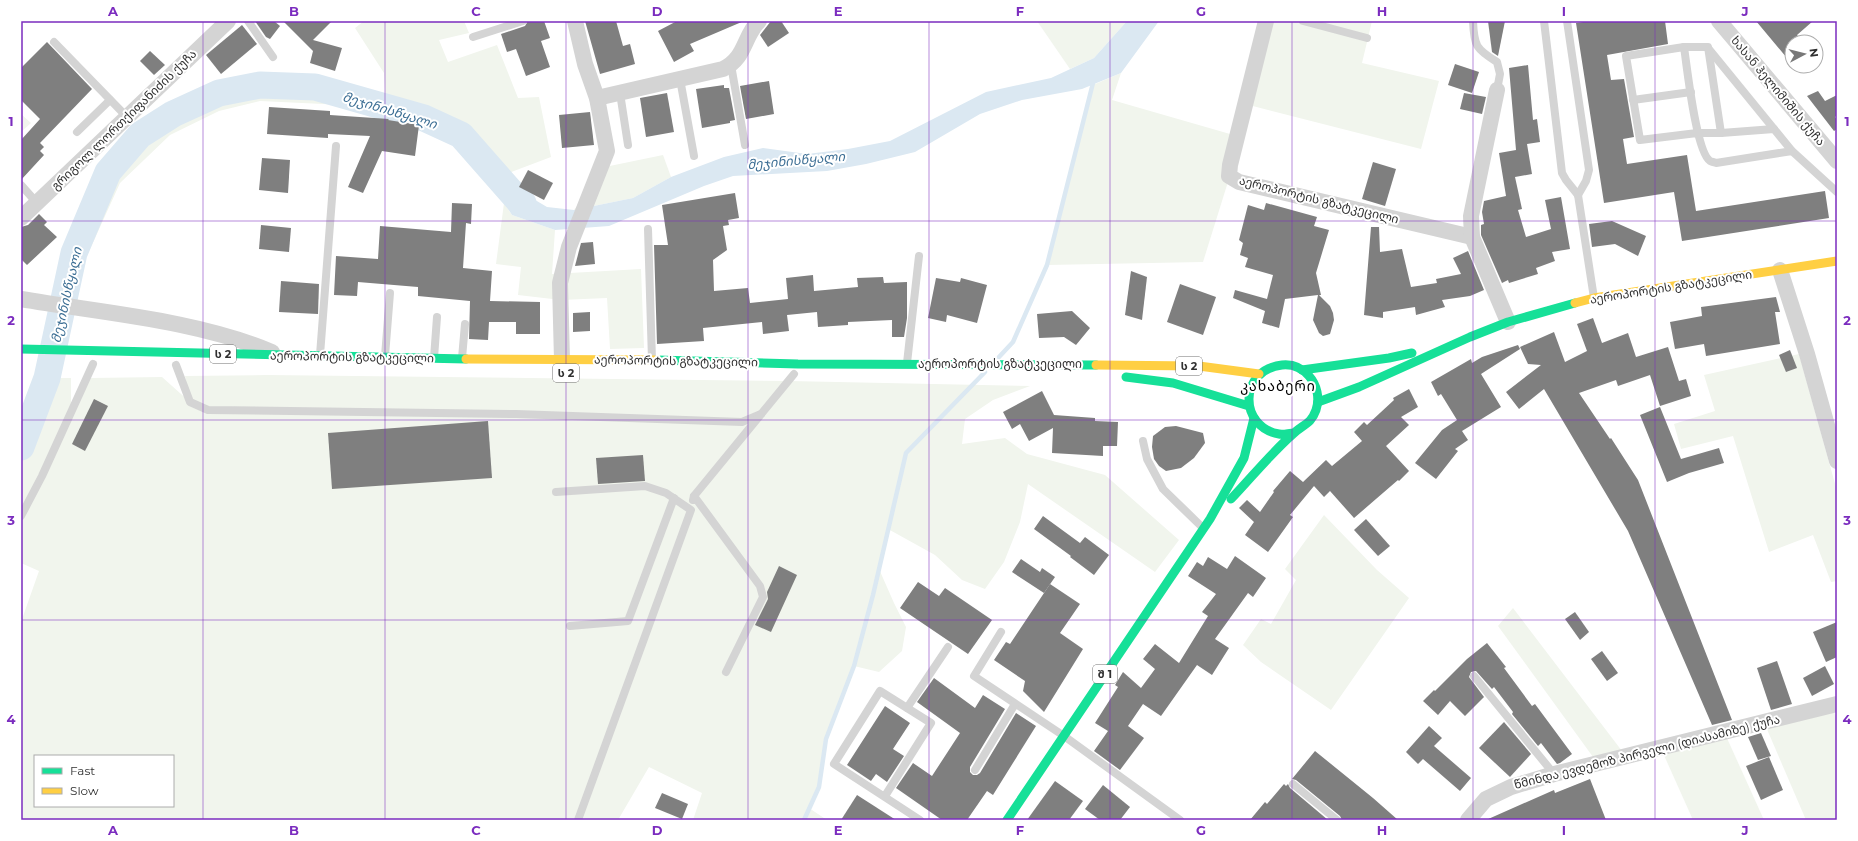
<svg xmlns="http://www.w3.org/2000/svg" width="1858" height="841" viewBox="0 0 1858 841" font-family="Montserrat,'Noto Sans Georgian',sans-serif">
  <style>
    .green { fill: #f1f5ed; fill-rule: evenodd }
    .water { fill: #dbe8f2 }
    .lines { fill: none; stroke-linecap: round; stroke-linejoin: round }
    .stream { stroke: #dbe8f2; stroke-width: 4.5 }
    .river { stroke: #dbe8f2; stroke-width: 27 }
    .building { fill: #7f7f7f }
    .lane { stroke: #d4d4d4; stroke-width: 8 }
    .street { stroke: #d4d4d4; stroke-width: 16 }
    .fast { stroke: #16e098; stroke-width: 9 }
    .slow { stroke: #ffcf43; stroke-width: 9 }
    .grid { fill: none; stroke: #7b2cbf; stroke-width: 1; stroke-opacity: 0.55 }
    .labels { text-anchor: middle; stroke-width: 4; stroke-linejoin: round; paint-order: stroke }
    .shield { fill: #fff; stroke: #6e6e6e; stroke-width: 1 }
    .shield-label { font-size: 11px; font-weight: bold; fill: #303030 }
    .street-label { font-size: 12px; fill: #303030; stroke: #fff }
    .water-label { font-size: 13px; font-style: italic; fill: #3c6e94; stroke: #fff }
    .quarter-label { font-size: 14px; letter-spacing: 1px; fill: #000; stroke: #fff }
    .neatline { fill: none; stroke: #7b2cbf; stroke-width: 1.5 }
    .grid-label { font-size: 13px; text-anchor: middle; font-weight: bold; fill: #7b2cbf }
  </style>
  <rect width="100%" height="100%" fill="#fff"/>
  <g class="green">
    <path d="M364,21H464L469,33L439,40L448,62L497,45L518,98L539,97L551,157L490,180L461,135L424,118L386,107L260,101L219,111L170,135L120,183L81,269L66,290L74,253L108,172L140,135L173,114L219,93L260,85L315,87L386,106L384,73L355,28Z"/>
    <path d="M1037,21H1127L1094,58L1070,69Z"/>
    <path d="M1266,21H1372L1362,63L1439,81L1421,149L1245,104Z"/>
    <path d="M1121,73L1112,100L1237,136L1227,185L1203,262L1047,265L1093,85Z"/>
    <path d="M21,114L31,123L21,132Z"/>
    <path d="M663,155L671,177L633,198L574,210L592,188L600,168Z"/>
    <path d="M504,203L512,215L555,230L552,274L641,269L644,348L610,349L607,298L561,300L518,295L521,267L496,264Z"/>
    <path d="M1799,354L1837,491V581L1831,582L1813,535L1769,552L1733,436L1681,449L1674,424L1715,411L1704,375Z"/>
    <path d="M267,375L789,381L1030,386L993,400L965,419L962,444L1005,438L1027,454L1105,475L1179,540L1155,572L1028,484L1020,522L1004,562L985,589L962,580L935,555L888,529L879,569L894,603L906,627L902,651L879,672L854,666L826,739L819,787L809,808L827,820H693L702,793L649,767L618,820H21V622L39,571L21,563V447L47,378H71V411L91,378L162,377L190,402L185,376ZM35,756H173V806H35Z"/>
    <path d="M1324,515L1377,570L1409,598L1331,710L1261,662L1243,645L1261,619L1271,624L1296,580L1285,569Z"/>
    <path d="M1513,608L1622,751L1593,757L1498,626Z"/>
    <path d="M1834,712L1837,718V820H1806L1766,727Z"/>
    <path d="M1726,736L1764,820H1693L1663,753Z"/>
  </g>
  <path class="water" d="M1127,21H1159L1121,73L1082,89L1022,100L980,114L915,152L866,164L827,171L733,176L704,186L609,226L555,230L512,215L490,180L506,174L520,191L547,207L574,210L633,198L671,177L724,157L763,148L807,154L848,149L890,141L986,92L1051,78L1094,58Z"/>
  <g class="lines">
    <g class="stream">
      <path d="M999,357L1013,342L1047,265L1094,79"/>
      <path d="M804,820L819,787L826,739L854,666L873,595L906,453L985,372"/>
    </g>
    <path class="river" d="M21,447L47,378L74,253L108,172L140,135L173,114L219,93L260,85L315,87L424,118L461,135L519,201L523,203"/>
  </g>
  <g class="building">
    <path d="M255,21H274L280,26L270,39L266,37Z"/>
    <path d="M283,21H332L313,40L342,48L335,71L310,63L313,51Z"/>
    <path d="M528,21H544L550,38L541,41L550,67L526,76L516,49L507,52L501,34L525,26Z"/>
    <path d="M585,21H616L623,46L630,44L635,64L600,74Z"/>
    <path d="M677,21H744L690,44L694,51L674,62L658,31Z"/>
    <path d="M771,21H781L789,33L768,47L760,35Z"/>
    <path d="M1488,21H1505L1498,56L1492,52Z"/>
    <path d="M1590,21H1665L1668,44L1607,55L1611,80L1624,79L1634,137L1623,139L1627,164L1687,155L1696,211L1825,191L1829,218L1682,241L1674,192L1604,203L1576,23Z"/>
    <path d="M1756,21H1813L1797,35L1802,42H1792V64Z"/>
    <path d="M242,25L257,44L221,74L206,55Z"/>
    <path d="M47,42L92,89L40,143L44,147L40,151L44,155L21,180V140L40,119L21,100V68Z"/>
    <path d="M150,51L165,65L154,75L140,61Z"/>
    <path d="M1455,64L1479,72L1472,93L1448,85Z"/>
    <path d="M1528,65L1533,120L1537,119L1540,142L1527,144L1532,174L1515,177L1522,209L1518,210L1526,237L1551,229L1545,200L1561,197L1570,249L1552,252L1555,261L1536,268L1538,274L1509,283L1508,280L1502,283L1481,235V225L1484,224L1482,212L1484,201L1506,196L1499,153L1516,150L1509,68Z"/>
    <path d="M769,81L774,114L746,119L740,86Z"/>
    <path d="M724,85V88H729L735,120L730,121V123L702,128L696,89Z"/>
    <path d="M1818,91L1825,101L1837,95V115L1835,117L1837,120V129L1834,131L1807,96Z"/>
    <path d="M667,93L674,132L646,137L640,98Z"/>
    <path d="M1464,93L1486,97L1482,114L1460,109Z"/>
    <path d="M269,107L330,111V115L389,119L388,120L419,125L415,156L382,151L363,193L348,187L370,136L328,134V138L267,134Z"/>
    <path d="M590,112L594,145L562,148L559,115Z"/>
    <path d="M262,158L290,160L288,193L259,190Z"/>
    <path d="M1373,162L1396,169L1385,206L1362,199Z"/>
    <path d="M528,170L553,183L544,200L519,187Z"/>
    <path d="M735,193L739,218L728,220L729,225L723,226L727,250L713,260L714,291L748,288L750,303L788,299L786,278L813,275L814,291L858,287L857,278L883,277L884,283L907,282V318L904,337H892V320L848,322V325L818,327L817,312L787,315L789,331L763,334L762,322L703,328L704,341L657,344L654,245H668L662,205Z"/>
    <path d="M452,203L472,204L471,224L466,223L463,268L492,271L490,301L540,302V334H516V322H489L488,340L469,339L470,301L418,296V287L358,282L357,296L334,295L336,256L378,259L380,226L451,232Z"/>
    <path d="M1266,203L1317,217L1314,226L1329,230L1316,273L1321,295H1319L1330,306L1333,313L1334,320L1330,334L1323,336L1319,333L1313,320L1318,295L1285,299L1279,328L1262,323L1265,311L1233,298L1235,290L1267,299L1273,275L1245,267L1248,258L1240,255L1243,243L1239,240L1248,205L1264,210Z"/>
    <path d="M39,214L47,222L44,225L57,237L27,265L21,259V227L28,225Z"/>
    <path d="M1612,221L1646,236L1638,256L1615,244L1592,247L1589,224Z"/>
    <path d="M261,225L291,228L289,252L259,249Z"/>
    <path d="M1371,227H1379L1380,252L1402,249L1411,287L1437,283L1436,279L1461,274L1453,258L1468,251L1484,290L1470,296L1442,300L1445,307L1416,315L1415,307L1383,312V318L1364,315Z"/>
    <path d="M593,242L595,264L575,266L581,243Z"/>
    <path d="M1131,271L1147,277L1142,320L1125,315Z"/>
    <path d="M936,278L960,282L961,278L987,285L977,323L947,315L946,322L928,318Z"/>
    <path d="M281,281L319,284L318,314L279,312Z"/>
    <path d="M1180,284L1216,297L1203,335L1167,322Z"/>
    <path d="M1776,297L1780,312H1775L1780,344L1706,356L1704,344L1675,349L1670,322L1702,316L1701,307Z"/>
    <path d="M1072,311L1090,328L1076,345L1064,337L1039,338L1037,314Z"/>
    <path d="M590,312V331L573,332V313Z"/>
    <path d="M1593,318L1602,343L1628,333L1636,357L1668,347L1679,381L1686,379L1691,396L1660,406L1650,375L1618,386L1616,380L1579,393L1610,439L1611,438L1638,480L1732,720L1712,725L1628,531L1544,389L1519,409L1506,392L1541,365L1528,364L1520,347L1554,332L1565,362L1587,351L1577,324Z"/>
    <path d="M1518,345L1520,349L1481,374L1501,407L1462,431L1468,440L1455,449L1458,451L1436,479L1415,463L1442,430L1457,420L1441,394L1438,396L1431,382L1471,359L1472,363L1482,357Z"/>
    <path d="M1790,350L1797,368L1786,372L1779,355Z"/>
    <path d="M1409,389L1418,407L1401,417L1409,425L1386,446L1409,471L1399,481L1398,480L1354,518L1330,491L1324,497L1314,486L1290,515L1293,517L1268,552L1245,535L1254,522L1239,508L1247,500L1260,512L1274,492L1273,491L1290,471L1303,482L1326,460L1332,466L1362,441L1354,432L1364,422L1367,425L1394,400L1393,398Z"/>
    <path d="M1042,391L1054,415L1095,418V421L1118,422L1117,446H1103V456L1052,453L1053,428L1029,441L1020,424L1012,429L1003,412Z"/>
    <path d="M94,399L108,406L85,451L72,444Z"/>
    <path d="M1660,407L1681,459L1719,448L1724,463L1689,473L1667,482L1640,415Z"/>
    <path d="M488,421L492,478L332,489L328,433Z"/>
    <path d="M1176,426L1203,433L1205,443L1194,458L1181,468L1166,471L1159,466L1154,459L1152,447L1153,436L1165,427Z"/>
    <path d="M643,455L645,481L598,484L596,458Z"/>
    <path d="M1043,516L1080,543L1085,537L1109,555L1094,575L1070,557L1071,556L1034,529Z"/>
    <path d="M1366,519L1390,546L1378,556L1354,530Z"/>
    <path d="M1235,556L1266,578L1253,597L1248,593L1215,639L1229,648L1212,675L1197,665L1161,716L1143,704L1128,726L1144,738L1120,770L1094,751L1108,731L1095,723L1118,687L1115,685L1123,672L1141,688L1155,669L1143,659L1155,644L1179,663L1208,616L1202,612L1216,594L1188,576L1197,562L1203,566L1208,557L1227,569Z"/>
    <path d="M1021,559L1040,572L1042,568L1055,577L1044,593L1012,572Z"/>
    <path d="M779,566L797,575L771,632L755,625L768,599L767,592Z"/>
    <path d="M918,582L939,596L945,588L992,620L968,654L900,608Z"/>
    <path d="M1050,584L1080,604L1060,633L1083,649L1044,712L1023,691L1025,681L994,660L1006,642L1010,644Z"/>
    <path d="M1575,612L1589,632L1580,640L1565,619Z"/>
    <path d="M1837,622V657L1826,662L1813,632Z"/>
    <path d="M1487,643L1506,667L1504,668L1532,706L1535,704L1572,754L1560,763L1557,764L1541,743L1538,746L1512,714L1513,712L1494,687L1492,689L1476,671L1471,672L1469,677L1484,697L1465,716L1450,701L1438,715L1423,701L1434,690L1435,691L1467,659Z"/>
    <path d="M1602,651L1618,673L1607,681L1591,659Z"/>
    <path d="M1777,661L1792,704L1771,710L1757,668Z"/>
    <path d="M1825,666L1834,684L1812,696L1803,678Z"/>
    <path d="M934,678L975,708L983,695L1005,709L970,767V772L973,775H977L980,773L1016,713L1036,726L993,795L987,791L967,820H942L896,788L913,763L932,776L960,733L917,702Z"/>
    <path d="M885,706L910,723L893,749L904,756L887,782L876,774L871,781L847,765Z"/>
    <path d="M1504,722L1531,754L1510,777L1479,748Z"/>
    <path d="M1429,726L1442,738L1434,746L1471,778L1460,791L1423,759L1418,764L1406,752Z"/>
    <path d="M1761,733L1771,756L1758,760L1748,737Z"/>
    <path d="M1315,751L1373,798L1398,820H1342L1340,816L1296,780L1292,779Z"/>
    <path d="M1769,757L1783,790L1761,800L1746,766Z"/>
    <path d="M1590,779L1606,820H1486L1554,790L1555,793Z"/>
    <path d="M1055,781L1083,801L1069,820H1027Z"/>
    <path d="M1284,784L1286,786L1288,784L1290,788L1328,820H1250L1265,802L1267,804Z"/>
    <path d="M1103,785L1130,807L1120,820H1100L1085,809Z"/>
    <path d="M662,793L688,804L682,819L655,808Z"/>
    <path d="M857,795L896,820H841Z"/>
  </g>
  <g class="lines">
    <g class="lane">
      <path d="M248,21L273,57"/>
      <path d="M1303,21L1367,38"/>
      <path d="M1473,21C1474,46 1476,49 1497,62L1500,74L1497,90"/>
      <path d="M1544,21L1562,173L1566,180L1578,195L1594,298"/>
      <path d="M1567,21L1589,170L1586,181L1578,195"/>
      <path d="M473,37L523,21"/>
      <path d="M54,42L127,117"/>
      <path d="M1684,47H1708L1721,133"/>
      <path d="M1708,48L1774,129"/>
      <path d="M731,65L745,145"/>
      <path d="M680,79L694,156"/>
      <path d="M620,93L628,145"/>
      <path d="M1633,100L1691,92"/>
      <path d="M77,132L110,100"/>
      <path d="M1792,151L1716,163C1714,162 1712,162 1710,161C1696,152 1687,67 1684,47L1626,56L1640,140L1697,133H1721L1774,129L1792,151L1837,192"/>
      <path d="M21,185L37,203"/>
      <path d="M648,229L652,360"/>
      <path d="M320,355L336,146"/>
      <path d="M385,356L390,293"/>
      <path d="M434,358L437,317"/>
      <path d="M462,358L465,324"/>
      <path d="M907,363L919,256"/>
      <path d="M176,365L190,402L208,410L516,414L742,422L761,414"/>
      <path d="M1143,441L1147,459L1163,489L1203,528"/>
      <path d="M556,492L645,486L666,493L691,510L578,820"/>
      <path d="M694,496L760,586L763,597L726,672"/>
      <path d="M693,500L694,496L794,374"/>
      <path d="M21,516L42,476L93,364"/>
      <path d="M570,626L628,621L674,498"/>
      <path d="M1001,632L974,676L1064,736L1180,820"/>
      <path d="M1474,676L1554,774"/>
      <path d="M907,708L948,647"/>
      <path d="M975,770L1015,704"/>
      <path d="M1293,784L1337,820"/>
      <path d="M885,796L931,723L880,691L834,764L920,820"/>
    </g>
    <g class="street">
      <path d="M1266,21L1230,165L1229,176L1239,182L1472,237"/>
      <path d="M1719,21L1837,161"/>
      <path d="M1497,90L1471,216L1472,237L1508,322"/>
      <path d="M597,98L723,69C746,58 743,37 759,21"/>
      <path d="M21,218L228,21"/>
      <path d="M1780,270L1807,354L1837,461"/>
      <path d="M21,299C103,313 196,320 272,352"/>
      <path d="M562,360L560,283L569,247L607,151L597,98L585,64L575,21"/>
      <path d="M1468,820L1486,799L1511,787L1554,774L1837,704"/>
    </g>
    <g class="fast">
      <path d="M21,349L466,359"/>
      <path d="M657,360L798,364L1096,365"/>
      <path d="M1302,370L1389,358L1412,353"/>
      <path d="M1126,377L1173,383L1249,406"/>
      <path d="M1318,402L1359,387L1470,337L1508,322L1575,303"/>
      <path d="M1231,499C1252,477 1271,453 1294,433C1304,424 1311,424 1316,410C1320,398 1317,385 1309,376C1302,368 1292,364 1282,365C1238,370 1239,427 1279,434C1284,435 1289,433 1294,433"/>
      <path d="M1007,820L1210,519L1244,458L1254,418"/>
    </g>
    <g class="slow">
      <path d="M1575,303L1594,298L1837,261"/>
      <path d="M466,359L657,360"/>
      <path d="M1096,365L1199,366L1259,374"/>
    </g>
  </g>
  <path class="grid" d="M203,21V820M385,21V820M566,21V820M748,21V820M929,21V820M1110,21V820M1292,21V820M1473,21V820M1655,21V820M21,221H1837M21,420H1837M21,620H1837"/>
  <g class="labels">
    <g class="shield">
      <rect x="210" y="345" width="26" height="18" rx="3"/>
      <rect x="1176" y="357" width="26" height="18" rx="3"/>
      <rect x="553" y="364" width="26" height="18" rx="3"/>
      <rect x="1093" y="665" width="24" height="18" rx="3"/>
    </g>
    <g class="shield-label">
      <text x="223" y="358">ს 2</text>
      <text x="1189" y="370">ს 2</text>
      <text x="566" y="377">ს 2</text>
      <text x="1105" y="678">შ 1</text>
    </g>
    <g class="street-label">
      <text transform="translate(1778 91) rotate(50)" y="4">ხასან ჰელიმიშის ქუჩა</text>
      <text transform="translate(124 120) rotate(-44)" y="4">გრიგოლ ლორთქიფანიძის ქუჩა</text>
      <text transform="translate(1319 200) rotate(14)" y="4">აეროპორტის გზატკეცილი</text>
      <text transform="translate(1671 287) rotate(-9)" y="4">აეროპორტის გზატკეცილი</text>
      <text transform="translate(352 357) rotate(1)" y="4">აეროპორტის გზატკეცილი</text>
      <text transform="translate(676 361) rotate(1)" y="4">აეროპორტის გზატკეცილი</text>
      <text x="1000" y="368">აეროპორტის გზატკეცილი</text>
      <text transform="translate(1647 752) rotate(-14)" y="4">წმინდა ევდემოზ პირველი (დიასამიზე) ქუჩა</text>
    </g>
    <g class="water-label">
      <text transform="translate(390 110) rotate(17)" y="5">მეჯინისწყალი</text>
      <text transform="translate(796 160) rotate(-5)" y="5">მეჯინისწყალი</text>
      <text transform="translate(66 295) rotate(-77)" y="5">მეჯინისწყალი</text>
    </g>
    <g class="quarter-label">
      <text x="1278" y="391">კახაბერი</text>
    </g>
  </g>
  <rect width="1858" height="841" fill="none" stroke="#ffffff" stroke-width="44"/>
  <rect x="34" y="755" width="140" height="52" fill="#ffffff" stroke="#acacac"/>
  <rect x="42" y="768" width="20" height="6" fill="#16e098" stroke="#acacac"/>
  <text x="70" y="775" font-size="12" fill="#303030">Fast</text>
  <rect x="42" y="788" width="20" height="6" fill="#ffcf43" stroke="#acacac"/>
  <text x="70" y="795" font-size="12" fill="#303030">Slow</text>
  <g transform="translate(1804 54) rotate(83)"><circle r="19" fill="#ffffff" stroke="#acacac"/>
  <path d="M0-3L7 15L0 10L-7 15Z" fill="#787878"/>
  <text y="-6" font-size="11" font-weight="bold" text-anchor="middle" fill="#303030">N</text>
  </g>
  <rect x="22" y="22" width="1814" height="797" class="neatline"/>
  <g class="grid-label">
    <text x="113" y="16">A</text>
    <text x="294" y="16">B</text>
    <text x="476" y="16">C</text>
    <text x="657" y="16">D</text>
    <text x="838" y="16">E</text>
    <text x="1020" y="16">F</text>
    <text x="1201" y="16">G</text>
    <text x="1382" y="16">H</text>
    <text x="1564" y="16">I</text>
    <text x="1745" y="16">J</text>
    <text x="11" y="126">1</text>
    <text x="1847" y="126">1</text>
    <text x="11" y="325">2</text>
    <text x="1847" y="325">2</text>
    <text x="11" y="525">3</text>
    <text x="1847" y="525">3</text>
    <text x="11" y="724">4</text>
    <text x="1847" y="724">4</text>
    <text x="113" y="835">A</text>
    <text x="294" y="835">B</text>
    <text x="476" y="835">C</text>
    <text x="657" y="835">D</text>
    <text x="838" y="835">E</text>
    <text x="1020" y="835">F</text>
    <text x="1201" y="835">G</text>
    <text x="1382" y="835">H</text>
    <text x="1564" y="835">I</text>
    <text x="1745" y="835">J</text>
  </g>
</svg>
